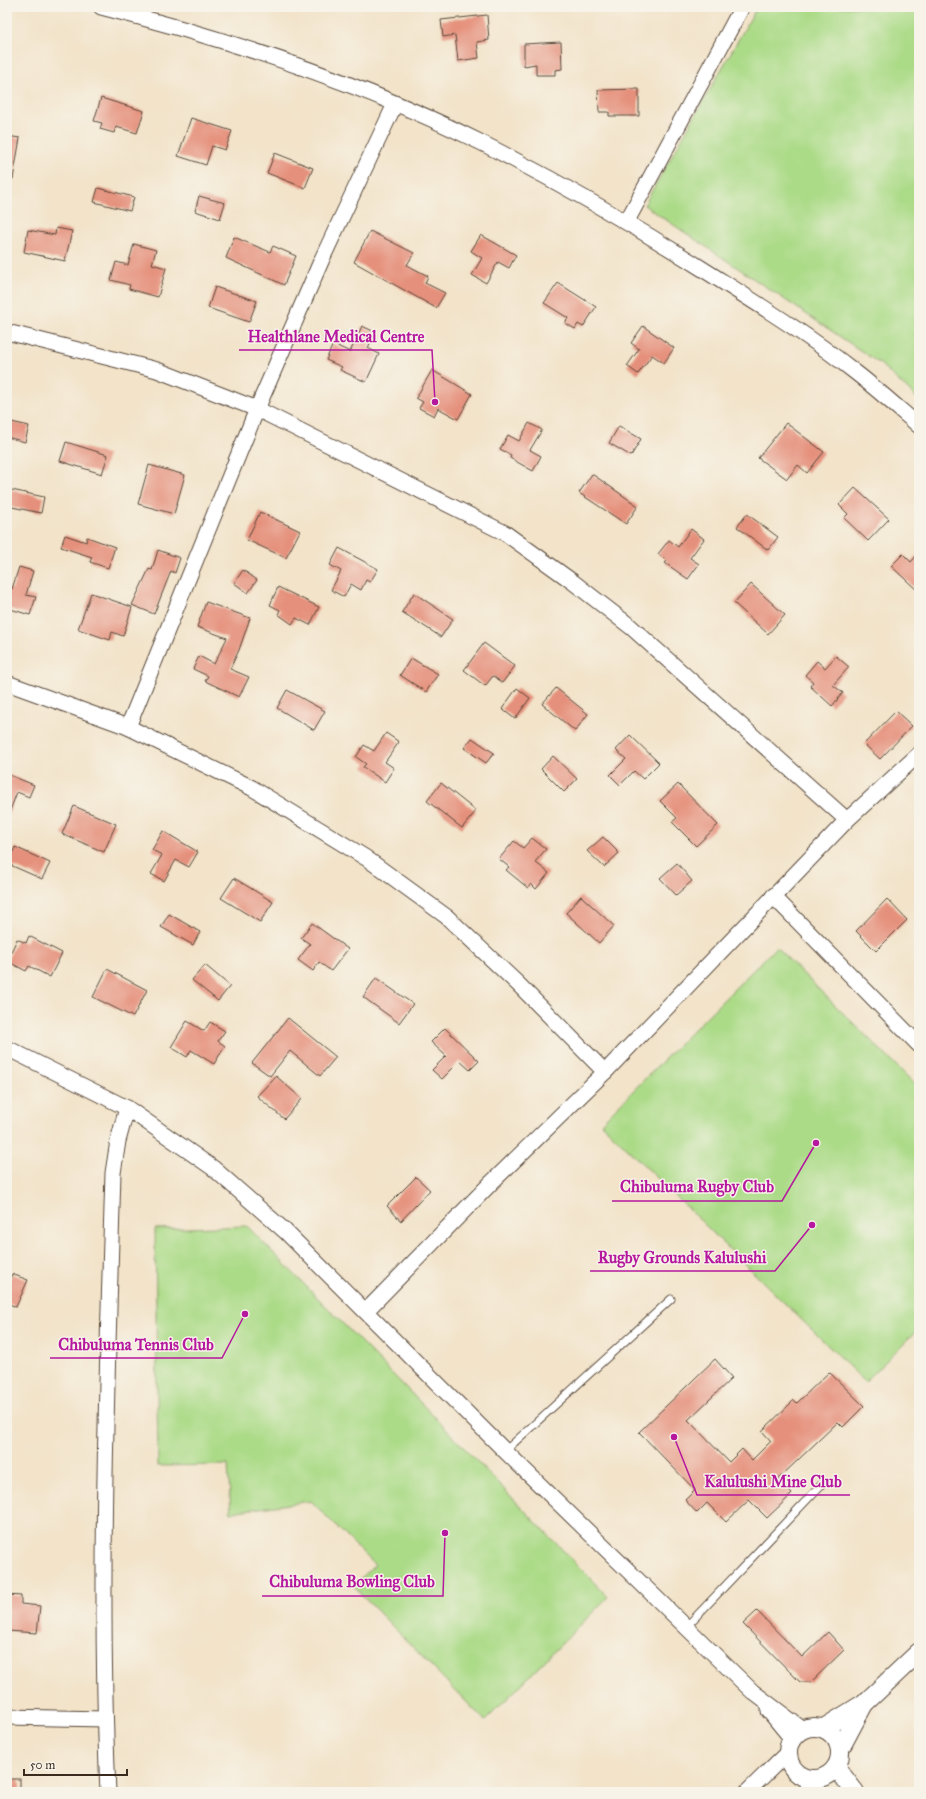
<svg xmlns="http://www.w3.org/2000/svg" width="926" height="1799" viewBox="0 0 926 1799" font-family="'IM FELL Great Primer',serif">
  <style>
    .green { fill: #acdb88; stroke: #748253 }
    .building { fill: #e5907b }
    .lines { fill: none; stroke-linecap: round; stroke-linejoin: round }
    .service-casing { stroke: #564638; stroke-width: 9 }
    .minor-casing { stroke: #564638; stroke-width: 17 }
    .tertiary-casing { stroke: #564638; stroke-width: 20 }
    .service { stroke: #fff; stroke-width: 7 }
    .minor { stroke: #fff; stroke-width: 15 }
    .tertiary { stroke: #fff; stroke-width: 18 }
    .leader { fill: none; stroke: #b5179e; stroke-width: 1.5 }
    .callout-dot { fill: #b5179e; stroke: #f7f3e8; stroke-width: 1.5 }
    .callout-label { font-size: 16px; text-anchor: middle; font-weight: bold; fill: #b5179e; stroke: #f7f3e8; stroke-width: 3; stroke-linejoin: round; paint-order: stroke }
  </style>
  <rect width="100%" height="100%" fill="#f7f3e8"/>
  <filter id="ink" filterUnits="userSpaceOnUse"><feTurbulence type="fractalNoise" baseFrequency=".025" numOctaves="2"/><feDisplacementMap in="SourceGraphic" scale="8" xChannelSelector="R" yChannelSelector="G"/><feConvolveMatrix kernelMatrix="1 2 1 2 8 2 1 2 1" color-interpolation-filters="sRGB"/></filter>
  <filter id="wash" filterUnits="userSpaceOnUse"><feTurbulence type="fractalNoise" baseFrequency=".012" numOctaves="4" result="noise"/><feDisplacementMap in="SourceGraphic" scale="16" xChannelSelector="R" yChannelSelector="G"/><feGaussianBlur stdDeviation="0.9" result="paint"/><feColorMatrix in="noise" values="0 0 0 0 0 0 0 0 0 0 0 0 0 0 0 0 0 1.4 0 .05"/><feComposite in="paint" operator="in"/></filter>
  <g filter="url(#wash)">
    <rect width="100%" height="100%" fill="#f2e3c9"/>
    <g class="green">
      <path d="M757,7H919V400L879,363L644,205Z"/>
      <path d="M776,947L919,1088V1328L865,1382L601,1123Z"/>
      <path d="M247,1226L417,1399L608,1597L485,1721L353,1586L375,1565L311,1501L231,1512L228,1465L158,1466L155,1229Z"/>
    </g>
    <g id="blocks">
      <g class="building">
        <path d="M487,15L489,40L477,42L479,58L458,61L455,35L443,37L441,20Z"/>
        <path d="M561,42L562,69L555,70V75H536V64L524,66V44Z"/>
        <path d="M639,89V116H609V112H599L598,90Z"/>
        <path d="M101,98L144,111L137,133L116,127L114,133L100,129L102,123L94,121Z"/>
        <path d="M191,118L232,131L225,150L212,146L206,165L178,156Z"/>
        <path d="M7,136L20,138L13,179H7Z"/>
        <path d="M275,153L313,168L305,188L267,173Z"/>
        <path d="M98,188L134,197L130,211L94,202Z"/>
        <path d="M199,196L225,203L220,219L195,211Z"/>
        <path d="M56,228L72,231L65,261L24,252L28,230L55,235Z"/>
        <path d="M370,231L414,253L407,265L428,276L425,283L445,293L436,308L354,262Z"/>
        <path d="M481,235L516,255L509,268L498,262L486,283L472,275L482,258L471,251Z"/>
        <path d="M234,237L270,252L273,246L296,256L284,285L226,258Z"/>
        <path d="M134,244L156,250L152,264L166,268L158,297L129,289L130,285L111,280L116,262L128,265Z"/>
        <path d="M558,283L596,307L583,327L578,324L575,329L565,323L568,318L544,303Z"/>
        <path d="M215,287L257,301L249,322L208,308Z"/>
        <path d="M362,326L375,332L368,348L379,354L366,382L340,370L342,367L326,360L333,344L350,352Z"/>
        <path d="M643,326L674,348L664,363L652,355L638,374L627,366L639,349L631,343Z"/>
        <path d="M432,370L472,394L458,419L438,408L434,416L419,408L423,402L416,398Z"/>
        <path d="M7,421L29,426L25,442L7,437Z"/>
        <path d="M529,423L542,430L530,450L541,456L533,471L510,458L511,455L500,449L508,435L519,441Z"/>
        <path d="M786,423L824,452L807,473L798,465L787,479L758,458Z"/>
        <path d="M619,426L641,439L631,456L609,443Z"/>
        <path d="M66,442L108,455L102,474L60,461Z"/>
        <path d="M149,465L185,475L174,514L138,504Z"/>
        <path d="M592,474L638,506L626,524L579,493Z"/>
        <path d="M855,488L889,519L868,541L844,518L848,514L839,505Z"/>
        <path d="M7,489L44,497L41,513L7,506Z"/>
        <path d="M260,512L300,531L286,558L247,540Z"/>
        <path d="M747,514L778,537L768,550L737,527Z"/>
        <path d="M691,529L704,539L690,558L699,564L688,579L665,563L667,561L658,554L669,540L678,547Z"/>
        <path d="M65,535L86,542L87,537L115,547L108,568L90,562L92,557L61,547Z"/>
        <path d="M339,548L378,569L370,582L366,580L361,590L351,584L344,597L331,590L341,571L330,565Z"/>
        <path d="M158,550L180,558L175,573L171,571L154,614L132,605L149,569L152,570Z"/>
        <path d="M919,553V592L891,566L903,554L911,562Z"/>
        <path d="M19,567L33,571L26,595L36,597L30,615L7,608V588L12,589Z"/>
        <path d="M243,570L257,580L248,593L234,583Z"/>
        <path d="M751,584L785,615L768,634L734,603Z"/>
        <path d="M278,587L319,607L310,625L296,618L292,624L278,614L280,610L270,605Z"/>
        <path d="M91,593L132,607L123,636L112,632L110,640L78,629Z"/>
        <path d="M414,593L453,619L441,637L402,612Z"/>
        <path d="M206,602L250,618L239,650L230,669L249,677L239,697L205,681L208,676L193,669L199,656L214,664L227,638L197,627Z"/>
        <path d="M484,643L515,666L502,683L493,676L485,686L464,670Z"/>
        <path d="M836,656L849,667L833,685L843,693L832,706L810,686L813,682L805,675L817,661L825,668Z"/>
        <path d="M411,658L438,674L426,692L400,675Z"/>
        <path d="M517,688L530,698L515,719L502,709Z"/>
        <path d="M556,688L588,714L575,731L542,704Z"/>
        <path d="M287,690L325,711L314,730L277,708Z"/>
        <path d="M896,711L912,726L880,759L864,744Z"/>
        <path d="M386,733L399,742L385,762L394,768L385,782L363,767L366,764L356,757L364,745L374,751Z"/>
        <path d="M630,735L659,763L643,779L634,771L620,785L610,775L626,759L616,750Z"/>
        <path d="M472,738L494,753L486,763L464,748Z"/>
        <path d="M553,756L577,779L564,792L541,769Z"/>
        <path d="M7,774L34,785L29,797L17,792L8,816Z"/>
        <path d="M441,783L476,811L462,828L427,801Z"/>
        <path d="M678,784L718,825L696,846L672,822L677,818L660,801Z"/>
        <path d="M74,806L116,824L104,852L62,834Z"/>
        <path d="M163,831L198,852L189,867L176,860L164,881L151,874L162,855L152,850Z"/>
        <path d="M603,837L619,853L604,867L587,851Z"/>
        <path d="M532,838L546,849L535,862L549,873L536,889L531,884L528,888L506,870L509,867L499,859L514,841L523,848Z"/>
        <path d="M15,847L50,863L42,879L8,864Z"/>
        <path d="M677,863L692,881L676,895L660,878Z"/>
        <path d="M234,878L273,902L260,922L221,898Z"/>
        <path d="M581,896L614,926L599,943L566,913Z"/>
        <path d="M887,899L907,920L876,951L856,931Z"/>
        <path d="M169,914L200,932L193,945L161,927Z"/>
        <path d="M312,923L348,949L331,971L319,962L313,971L298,960L310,944L301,938Z"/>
        <path d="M29,936L62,953L50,977L29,966L26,971L7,961L17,939L26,943Z"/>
        <path d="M205,965L230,986L218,1001L192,980Z"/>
        <path d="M107,969L147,990L133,1017L93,997Z"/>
        <path d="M376,978L413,1004L399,1023L363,997Z"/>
        <path d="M288,1018L336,1057L320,1076L290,1051L270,1076L252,1063Z"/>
        <path d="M187,1021L204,1031L210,1022L225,1031L218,1041L225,1046L214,1064L191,1050L187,1057L171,1047Z"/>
        <path d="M445,1028L479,1061L470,1070L460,1061L442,1079L432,1070L446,1056L431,1042Z"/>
        <path d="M276,1076L302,1099L284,1119L257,1096Z"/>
        <path d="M416,1177L430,1190L401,1221L387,1206Z"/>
        <path d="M12,1274L28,1280L16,1307L7,1303V1285Z"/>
        <path d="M715,1359L732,1378L688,1420L729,1462L742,1449L752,1460L771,1441L762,1431L794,1400L797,1403L829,1372L864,1406L843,1427L838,1422L778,1479L792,1494L767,1518L749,1500L726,1522L707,1503L697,1513L685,1500L695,1490L639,1432Z"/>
        <path d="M8,1595L21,1596V1604L40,1606L37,1633L7,1631Z"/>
        <path d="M757,1611L802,1657L828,1632L844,1650L811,1682H800L743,1624Z"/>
        <rect x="7" y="1779" width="13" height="13"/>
      </g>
    </g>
  </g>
  <g filter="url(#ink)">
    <use href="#blocks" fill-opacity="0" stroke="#564638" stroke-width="1"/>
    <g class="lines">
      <defs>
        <g id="service">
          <path d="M505,1451L671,1299"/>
          <path d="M686,1627L822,1484"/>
        </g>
        <g id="minor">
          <path d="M101,7C232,40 362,83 482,143C557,181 630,223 701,268C753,301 806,333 855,372C877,389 898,408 919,426"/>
          <path d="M627,221L742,7"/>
          <path d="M7,332L157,370L257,409L505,533L573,582L631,627L847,820"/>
          <path d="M7,683L128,727L252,788L366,858L447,917L518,984L605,1072"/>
          <path d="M128,727L257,409L322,259L395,104"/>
          <path d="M773,896L919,1045"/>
          <path d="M7,1048L127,1108L213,1168L285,1231L505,1451L753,1692L802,1729"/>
          <path d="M366,1311L492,1182L605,1072L847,820L919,754"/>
          <path d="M769,1711L792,1739"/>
          <path d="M7,1717L105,1719"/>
          <path d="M108,1792C99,1586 107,1379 113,1173L118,1141L127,1108"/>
          <path d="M747,1792L788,1752"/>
          <path d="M805,1792L813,1779"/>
        </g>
        <g id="tertiary">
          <circle cx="814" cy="1753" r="26"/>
          <path d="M824,1728L866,1702L919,1652"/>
          <path d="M840,1749L865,1702"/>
          <path d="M836,1767L855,1792"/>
        </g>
      </defs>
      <use href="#service" class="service-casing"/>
      <use href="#minor" class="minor-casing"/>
      <use href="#tertiary" class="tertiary-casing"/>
      <use href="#service" class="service"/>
      <use href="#minor" class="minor"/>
      <use href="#tertiary" class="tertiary"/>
    </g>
  </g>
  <path class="leader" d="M435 402L432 350H239M816 1143L782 1201H612M812 1225L775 1271H590M245 1314L222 1358H50M674 1437L697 1495H850M445 1533L443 1596H262"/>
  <g class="callout-dot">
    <circle cx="435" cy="402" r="4"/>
    <circle cx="816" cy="1143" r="4"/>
    <circle cx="812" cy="1225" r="4"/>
    <circle cx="245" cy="1314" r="4"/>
    <circle cx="674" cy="1437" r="4"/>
    <circle cx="445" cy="1533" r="4"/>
  </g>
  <g class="callout-label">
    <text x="336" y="342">Healthlane Medical Centre</text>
    <text x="697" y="1192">Chibuluma Rugby Club</text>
    <text x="682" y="1263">Rugby Grounds Kalulushi</text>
    <text x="136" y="1350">Chibuluma Tennis Club</text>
    <text x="773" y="1487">Kalulushi Mine Club</text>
    <text x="352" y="1587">Chibuluma Bowling Club</text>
  </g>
  <rect width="926" height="1799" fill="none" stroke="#f7f3e8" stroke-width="24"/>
  <path d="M24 1769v6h103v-6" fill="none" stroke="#3b2a1e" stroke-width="2"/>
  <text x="30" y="1769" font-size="12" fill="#3b2a1e" stroke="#f7f3e8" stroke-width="3" paint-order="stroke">50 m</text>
</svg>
